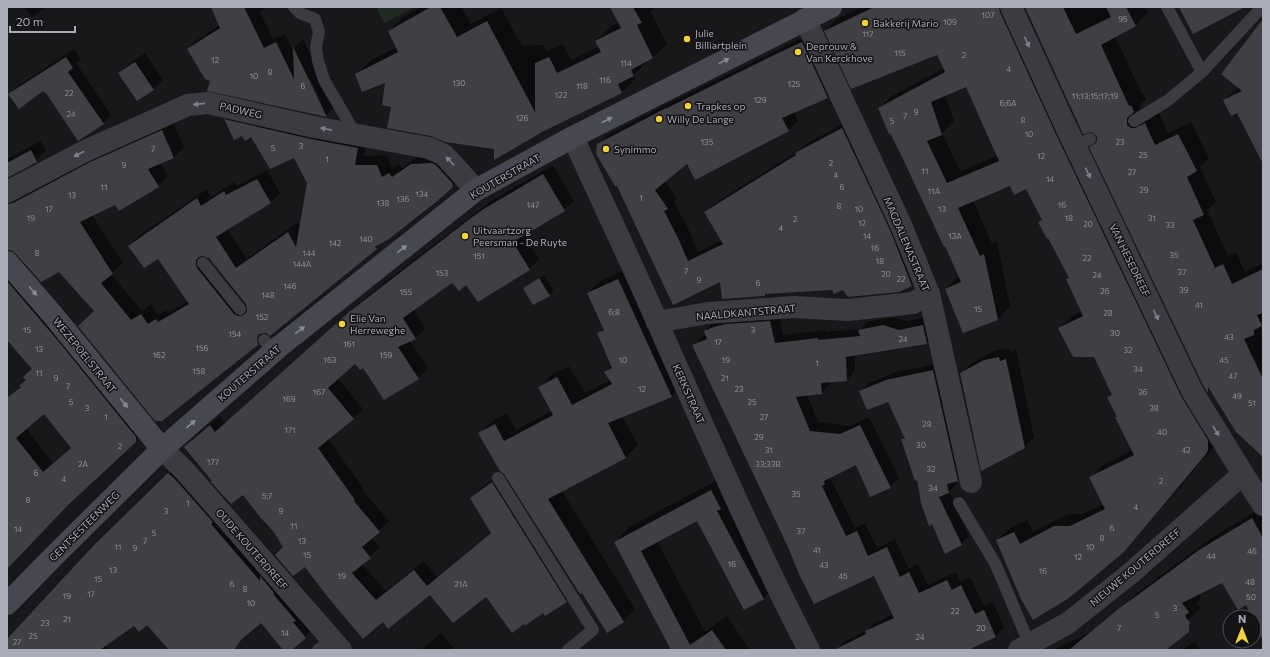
<svg xmlns="http://www.w3.org/2000/svg" width="1270" height="657" viewBox="0 0 1270 657" font-family="Commissioner,sans-serif">
  <style>
    .green { fill: #222a24 }
    .shadow { fill: #0007; fill-rule: evenodd }
    .building { fill: #404044; fill-rule: evenodd }
    .lines { fill: none; stroke-linecap: round; stroke-linejoin: round }
    .lane { stroke: #3b3b41; stroke-width: 12 }
    .street { stroke: #3b3b41; stroke-width: 22 }
    .secondary { stroke: #47484f; stroke-width: 22 }
    .oneway { fill: #7e7f8a }
    .oneway2 { fill: #878995 }
    .poi-dot { fill: #f0d23a; stroke: #131315; stroke-width: 1.5 }
    .labels { text-anchor: middle; stroke-width: 3; stroke-linejoin: round; paint-order: stroke }
    .number-label { font-size: 8px; fill: #90919c }
    .poi-label { font-size: 10px; fill: #aaacba; stroke: #131315; text-anchor: start }
    .street-label { font-size: 10px; fill: #aaacba; stroke: #131315 }
  </style>
  <rect width="100%" height="100%" fill="#18181a"/>
  <path class="green" d="M376,7H415L384,23Z"/>
  <g class="shadow">
    <path d="M25,7H47L32,17Z"/>
    <path d="M212,7H266L260,12L273,39L285,34L294,53V48L303,39L335,106L326,115L209,90L211,80L188,49L197,40L220,25ZM310,79L322,104H320L308,80Z"/>
    <path d="M421,7H461L471,24L501,8L522,46L544,45L547,51L563,44L571,60L599,47L596,41L610,27L619,22L618,7H654L655,8L651,12L667,44L653,58L647,61L634,75L636,78L622,92L545,129L392,106L386,82L356,75L370,61L397,47L389,31L403,17Z"/>
    <path d="M862,7H1015L1219,441L1136,538L1123,551L1069,597L997,540L1010,528L1027,520L1033,532L1068,514H1083L1104,504L1090,478L1103,465L1133,450L1116,418L1118,416L1109,398L1113,394L1094,356L1060,328L1072,316L1082,311L1067,279L1070,277L1040,222L1042,219L1027,188L1010,184L973,200L992,244L997,242L1010,306L998,319L946,289L959,276L946,245L879,108L892,96L944,68L937,54L825,31L838,18ZM967,85L997,156L960,171L942,133L954,121L945,95Z"/>
    <path d="M1026,7H1145L1148,12L1136,25L1115,36L1142,94L1143,93L1146,99L1140,105V112L1158,111L1168,133L1191,122L1209,158L1200,167L1216,202L1207,210L1228,256L1236,252L1245,272L1263,263V456L1210,389L1208,391L1091,147L1098,140V135Z"/>
    <path d="M1263,21V149L1237,112L1224,100L1239,87Z"/>
    <path d="M812,33L837,88L828,97L794,112L798,121L788,130L687,163L665,181L677,199L674,202L688,228L698,252L722,240L705,213L715,203L800,150L806,144L852,119L921,276L912,285L898,291L844,289L768,293L765,296L721,281L674,303L598,144L608,135L676,99V100L783,47Z"/>
    <path d="M74,49L81,59L76,63L111,115L103,123L43,89L9,94L18,86Z"/>
    <path d="M145,53L163,80L153,89L119,73L129,64Z"/>
    <path d="M235,110L368,138L364,156L387,155L392,168L400,164L402,168L422,154L462,177L451,188L384,241L376,248L270,334L268,333L258,344L79,326L95,311L59,271L17,253L11,249H7V189L102,153L172,121L184,147L174,157L160,163L168,176L158,186L119,210L115,204L92,215L123,263L111,274L142,311L151,304L158,315L166,310L168,313L189,301L158,257L129,246L139,236L207,189L211,197L234,182L237,186L267,170L280,193L270,203L227,229L247,259L298,222L301,227L308,183L294,156L251,136L243,134L225,120ZM205,256L209,257L248,306L244,304Z"/>
    <path d="M41,141L46,151L36,161L7,177V159Z"/>
    <path d="M553,165L574,201L564,210L524,235L539,259L529,269L466,284L452,281L414,309L425,329L415,339L410,341L428,368L418,378L364,367L356,362L338,378L363,409L353,418L328,439L364,489L363,491L389,521L371,538L380,547L362,564L386,591L424,561L437,577L492,532L471,498L481,488L502,474L576,592L566,602L543,612L486,595L430,593L383,621L305,565L284,547L274,530L243,493L231,503L211,481L212,480L185,447L195,437L220,416L225,423L360,302L482,208L493,200Z"/>
    <path d="M7,259L145,431L72,500L7,567V427L13,394L27,380L33,369L7,338ZM44,413L71,448L53,463L26,428Z"/>
    <path d="M630,267L684,384L672,396L622,416L638,445L626,457L562,491L635,609L623,621L607,631L480,433L492,421L507,413L516,430L552,411L540,387L551,375L569,366L585,393L610,380L606,372L612,365L599,334L604,328L588,293L600,281Z"/>
    <path d="M544,275L554,291L549,295L524,288L529,284Z"/>
    <path d="M779,313L783,335L826,330V332L861,329L867,322L892,317L908,321L931,316L935,334L926,343L855,354V371L847,380L830,381V384L821,393L807,394L818,422L849,426L869,417L899,478L890,487L856,464L833,475L830,478L855,528L865,523L877,548L895,539L909,569L918,564L928,585L956,572L960,582L970,577L984,606L993,602L1004,627L996,636L966,650H837L845,641L867,630L875,623L893,614L874,575L789,547L693,346L702,337L707,335L705,331L714,322Z"/>
    <path d="M1009,348L1010,352L1016,350L1034,437L1024,447L961,374L970,364L994,351Z"/>
    <path d="M941,363L966,472L956,481L957,484L949,492L969,536L961,545L918,479L903,440L905,437L888,401L861,391L869,383L896,372Z"/>
    <path d="M178,465L315,628L290,650H284L261,622L193,650H170L147,623L134,625L105,645L109,650H7V641L104,536Z"/>
    <path d="M725,476L777,584L763,599L698,520L657,541L705,632L727,616L750,650H672L615,542L629,527Z"/>
    <path d="M1263,507V639L1254,620V617H1253L1246,604L1223,582L1198,594L1201,599L1197,603L1201,608L1188,620L1126,650H1053L1089,633L1130,600L1137,593L1213,537Z"/>
    <path d="M441,633L453,647L451,650H420Z"/>
    <path d="M1195,641L1200,650H1181Z"/>
  </g>
  <g class="building">
    <path d="M211,7H244L264,48L276,42L294,79L293,47L327,117L207,91L210,81L205,79L187,49L220,28Z"/>
    <path d="M431,7H440L457,37L487,21L535,112V63L549,57L557,73L601,52L595,41L621,28L610,7H633L642,23L637,25L653,58L631,70L634,76L618,84L622,93L544,131L494,160V149L445,142L431,136L387,128L391,107L382,105L385,83L362,92L355,74L398,52L388,31Z"/>
    <path d="M874,7H999L1000,12L1054,130L1181,396L1208,440V450L1206,454L1124,552L1069,598L1033,620L1021,599L996,540L1014,532L1020,544L1054,526H1070L1105,509L1089,477L1134,455L1115,417H1117L1107,397L1112,395L1094,357H1073L1058,328L1083,316L1066,279L1069,278L1048,238L1047,239L1038,222L1042,220L1026,189L1014,195L1010,186L958,208L980,256L984,254L998,320L963,333L945,289L961,282L945,246L944,247L903,159L890,133L889,134L878,108L945,72L937,55L851,89L824,31ZM966,87L999,161L947,183L927,141L942,135L931,102Z"/>
    <path d="M1025,7H1063L1076,34L1111,17L1106,7H1126L1136,26L1101,45L1129,106L1131,105L1134,112L1127,118V125L1131,128H1135L1145,123L1155,145L1178,134L1197,171L1187,177L1204,215L1193,220L1215,268L1223,264L1232,284L1263,269V313L1257,315L1262,326L1254,330V335L1244,339L1263,379V457L1236,432L1208,387V393L1203,385L1089,147L1096,143L1097,140V136L1091,132L1083,134Z"/>
    <path d="M1179,7H1245L1193,34Z"/>
    <path d="M1263,19V164L1237,113L1231,116L1223,100L1242,91L1221,74Z"/>
    <path d="M802,42L828,98L782,118L789,131L695,180L687,164L655,190L668,209L664,211L678,238L688,261L723,244L704,212L796,155L795,153L842,128L890,230L912,286L899,292L848,297L843,290L834,294L832,290L765,294V296L722,299L720,282L673,305L617,186H615L596,154L597,144L666,108H667L772,56Z"/>
    <path d="M66,57L73,68L68,72L104,124L78,141L46,93H45L43,91L19,109L8,94Z"/>
    <path d="M135,62L154,90L137,101L118,73Z"/>
    <path d="M224,119L311,139L358,148L355,165H377L382,177L389,173L392,177L411,164L432,163L436,165L453,184L452,188L436,202L389,239L375,247L377,249L270,336L266,333L259,334L257,338L258,345L230,367L162,421H155L78,326L94,311L59,272L41,282L16,254L11,250H7V204L13,203L90,162L162,130L174,158L148,169L159,187L119,211L115,205L80,222L113,274L101,283L131,320L141,314L148,324L156,319L158,322L189,304L158,259L144,268L128,246L197,198L201,206L224,191L226,195L257,179L271,203L216,237L236,268L288,232L296,247L307,183L294,158L270,169L251,137L245,141L242,136L234,140ZM202,256L209,258L246,304L247,311L244,315L238,316L234,314L197,268L196,264V260L199,257Z"/>
    <path d="M31,150L37,162L7,178V163Z"/>
    <path d="M543,174L565,211L513,242L530,270L478,302L466,285L459,291L452,283L403,318L416,339L398,347L419,379L384,400L363,368L360,370L355,364L328,388L354,419L318,448L355,500L354,501L380,532L362,547L371,558L352,573L376,600L414,570L427,586L491,533L470,498L492,482L567,602L545,616L543,613L525,626L524,624L512,633L486,597L453,623L430,595L388,629L383,622L363,639L327,596L305,567L293,576L275,555L283,547L273,531L260,517L243,495L231,504L210,481H212L184,447L210,425L215,432L349,312L471,218L482,210Z"/>
    <path d="M539,278L550,296L533,305L523,288Z"/>
    <path d="M618,279L672,397L608,423L626,458L548,499L624,622L607,633L582,593L580,594L504,474L500,471L478,433L495,424L504,441L553,415L538,387L557,377L572,405L612,384L604,372L612,368L597,333L604,330L587,293Z"/>
    <path d="M7,281L59,342L136,437V442L69,504L7,569V398L21,387L19,386L26,380L23,377L32,369L7,340ZM44,414L71,448L43,472L16,438Z"/>
    <path d="M770,321L775,343L818,338V340L860,336L858,330L883,325L899,330L923,325L927,344L846,357L847,381L821,383L822,394L796,397L810,431L840,434L860,425L891,488L870,497L856,465L824,481L825,484L822,486L846,536L857,531L868,556L887,547L900,577L909,572L919,593L947,580L952,590L961,585L975,614L984,610L996,637L968,650H834L866,634L865,631L894,618L874,576L814,604L799,574L788,547L692,345L707,339L704,331L714,327L725,324Z"/>
    <path d="M999,357L1000,361L1006,359L1025,448L981,471L960,373L984,360Z"/>
    <path d="M933,370L958,481L947,484L949,493L939,497L962,545L945,554L932,524L929,526L921,503L917,480L915,481L901,439H905L888,402L867,410L859,391L886,380Z"/>
    <path d="M168,473L175,479L211,520L213,522L211,524L260,581V576L274,593L273,594L296,621L293,622L306,638L292,650H283L261,623L241,640L234,650H169L147,625L139,632L134,626L100,650H7V639L94,545Z"/>
    <path d="M711,490L721,509L717,511L764,599L744,610L697,521L641,551L690,645L712,630L726,650H671L614,542Z"/>
    <path d="M1252,518L1263,538V641L1254,622V617H1251L1246,605L1238,610L1222,583L1182,603L1189,612L1185,616L1190,623L1189,624V632L1166,650H1069L1117,610L1180,564L1199,550Z"/>
  </g>
  <g class="lines">
    <g class="lane">
      <path d="M294,7L300,13L315,19L319,32L316,47L318,61L324,80L356,135"/>
      <path d="M1202,72L1262,7"/>
      <path d="M1134,121L1167,101L1202,72L1167,7"/>
      <path d="M1075,145L1090,139"/>
      <path d="M203,263L240,309"/>
      <path d="M264,340L274,351"/>
      <path d="M498,478L593,630L568,650"/>
      <path d="M959,503L995,563L1030,645"/>
      <path d="M318,650L332,640"/>
    </g>
    <g class="street">
      <path d="M1011,7L1065,125L1192,391L1243,474L1263,505"/>
      <path d="M805,19L901,225L929,294L971,482"/>
      <path d="M573,137C601,200 631,261 658,324C707,434 754,544 809,650"/>
      <path d="M7,192L85,151L188,105L208,103L314,127L429,148L444,155L476,190"/>
      <path d="M657,322L708,313L794,307L848,310L913,303L929,294"/>
      <path d="M162,449L184,470L341,650"/>
      <path d="M1019,650L1068,623L1131,573L1243,474"/>
    </g>
    <g class="secondary">
      <path d="M7,262L52,314L162,449"/>
      <path d="M7,604L57,553L162,449L280,346L476,190L573,137L831,7"/>
    </g>
  </g>
  <defs><path id="oneway-solid" d="M-6-.8H1V-3.2L6.5 0L1 3.2V.8H-6Z"/></defs>
  <g class="oneway">
    <use href="#oneway-solid" transform="translate(1027 42) rotate(65)"/>
    <use href="#oneway-solid" transform="translate(199 104) rotate(174)"/>
    <use href="#oneway-solid" transform="translate(326 129) rotate(-169)"/>
    <use href="#oneway-solid" transform="translate(79 154) rotate(152)"/>
    <use href="#oneway-solid" transform="translate(450 161) rotate(-133)"/>
    <use href="#oneway-solid" transform="translate(1088 173) rotate(64)"/>
    <use href="#oneway-solid" transform="translate(1156 315) rotate(64)"/>
    <use href="#oneway-solid" transform="translate(1216 431) rotate(59)"/>
  </g>
  <g class="oneway2">
    <use href="#oneway-solid" transform="translate(724 61) rotate(-26)"/>
    <use href="#oneway-solid" transform="translate(607 120) rotate(-27)"/>
    <use href="#oneway-solid" transform="translate(402 249) rotate(-38)"/>
    <use href="#oneway-solid" transform="translate(33 291) rotate(49)"/>
    <use href="#oneway-solid" transform="translate(300 330) rotate(-38)"/>
    <use href="#oneway-solid" transform="translate(124 403) rotate(51)"/>
    <use href="#oneway-solid" transform="translate(191 424) rotate(-41)"/>
  </g>
  <g class="poi-dot">
    <circle cx="865" cy="23" r="4"/>
    <circle cx="687" cy="39" r="4"/>
    <circle cx="798" cy="52" r="4"/>
    <circle cx="688" cy="106" r="4"/>
    <circle cx="659" cy="119" r="4"/>
    <circle cx="606" cy="149" r="4"/>
    <circle cx="465" cy="236" r="4"/>
    <circle cx="342" cy="324" r="4"/>
  </g>
  <g class="labels">
    <g class="number-label">
      <text x="988" y="18">107</text>
      <text x="1123" y="22">95</text>
      <text x="950" y="25">109</text>
      <text x="868" y="37">117</text>
      <text x="900" y="56">115</text>
      <text x="964" y="58">2</text>
      <text x="215" y="63">12</text>
      <text x="626" y="66">114</text>
      <text x="1009" y="72">4</text>
      <text x="270" y="75">8</text>
      <text x="254" y="79">10</text>
      <text x="605" y="83">116</text>
      <text x="459" y="86">130</text>
      <text x="794" y="87">125</text>
      <text x="303" y="89">6</text>
      <text x="582" y="89">118</text>
      <text x="69" y="96">22</text>
      <text x="561" y="98">122</text>
      <text x="1095" y="99">11;13;15;17;19</text>
      <text x="760" y="103">129</text>
      <text x="1008" y="106">6;6A</text>
      <text x="916" y="115">9</text>
      <text x="71" y="117">24</text>
      <text x="905" y="119">7</text>
      <text x="522" y="121">126</text>
      <text x="1023" y="123">8</text>
      <text x="892" y="124">5</text>
      <text x="1029" y="137">10</text>
      <text x="707" y="145">135</text>
      <text x="1120" y="145">23</text>
      <text x="301" y="149">3</text>
      <text x="273" y="151">5</text>
      <text x="153" y="152">7</text>
      <text x="1143" y="158">25</text>
      <text x="1041" y="159">12</text>
      <text x="327" y="162">1</text>
      <text x="831" y="166">2</text>
      <text x="124" y="168">9</text>
      <text x="925" y="174">11</text>
      <text x="1132" y="175">27</text>
      <text x="836" y="178">4</text>
      <text x="1050" y="182">14</text>
      <text x="104" y="190">11</text>
      <text x="842" y="190">6</text>
      <text x="1144" y="193">29</text>
      <text x="934" y="194">11A</text>
      <text x="422" y="197">134</text>
      <text x="72" y="198">13</text>
      <text x="641" y="201">1</text>
      <text x="403" y="202">136</text>
      <text x="383" y="206">138</text>
      <text x="533" y="208">147</text>
      <text x="1062" y="208">16</text>
      <text x="839" y="209">8</text>
      <text x="49" y="212">17</text>
      <text x="859" y="212">10</text>
      <text x="942" y="212">13</text>
      <text x="31" y="221">19</text>
      <text x="1069" y="221">18</text>
      <text x="1152" y="221">31</text>
      <text x="795" y="222">2</text>
      <text x="862" y="226">12</text>
      <text x="1088" y="227">20</text>
      <text x="1170" y="228">33</text>
      <text x="781" y="231">4</text>
      <text x="867" y="239">14</text>
      <text x="955" y="239">13A</text>
      <text x="366" y="242">140</text>
      <text x="335" y="246">142</text>
      <text x="875" y="251">16</text>
      <text x="37" y="256">8</text>
      <text x="309" y="256">144</text>
      <text x="1174" y="258">35</text>
      <text x="479" y="259">151</text>
      <text x="1087" y="261">22</text>
      <text x="880" y="264">18</text>
      <text x="302" y="267">144A</text>
      <text x="686" y="274">7</text>
      <text x="1182" y="275">37</text>
      <text x="442" y="276">153</text>
      <text x="886" y="277">20</text>
      <text x="1097" y="278">24</text>
      <text x="901" y="282">22</text>
      <text x="699" y="283">9</text>
      <text x="758" y="286">6</text>
      <text x="290" y="289">146</text>
      <text x="1184" y="293">39</text>
      <text x="1105" y="294">26</text>
      <text x="406" y="295">155</text>
      <text x="268" y="298">148</text>
      <text x="1199" y="308">41</text>
      <text x="978" y="312">15</text>
      <text x="614" y="315">6;8</text>
      <text x="1108" y="316">28</text>
      <text x="262" y="320">152</text>
      <text x="27" y="333">15</text>
      <text x="753" y="333">3</text>
      <text x="1115" y="336">30</text>
      <text x="235" y="337">154</text>
      <text x="1229" y="340">43</text>
      <text x="903" y="342">24</text>
      <text x="718" y="345">17</text>
      <text x="349" y="347">161</text>
      <text x="202" y="351">156</text>
      <text x="39" y="352">13</text>
      <text x="1128" y="353">32</text>
      <text x="159" y="358">162</text>
      <text x="386" y="358">159</text>
      <text x="330" y="363">163</text>
      <text x="623" y="363">10</text>
      <text x="726" y="363">19</text>
      <text x="1224" y="363">45</text>
      <text x="817" y="366">1</text>
      <text x="1138" y="372">34</text>
      <text x="199" y="374">158</text>
      <text x="39" y="376">11</text>
      <text x="1233" y="379">47</text>
      <text x="56" y="381">9</text>
      <text x="725" y="381">21</text>
      <text x="68" y="389">7</text>
      <text x="642" y="392">12</text>
      <text x="739" y="392">23</text>
      <text x="319" y="395">167</text>
      <text x="1143" y="395">36</text>
      <text x="1237" y="399">49</text>
      <text x="289" y="402">169</text>
      <text x="71" y="405">5</text>
      <text x="752" y="405">25</text>
      <text x="1252" y="406">51</text>
      <text x="87" y="411">3</text>
      <text x="1154" y="411">38</text>
      <text x="106" y="420">1</text>
      <text x="764" y="420">27</text>
      <text x="927" y="427">28</text>
      <text x="290" y="433">171</text>
      <text x="1162" y="435">40</text>
      <text x="759" y="440">29</text>
      <text x="921" y="448">30</text>
      <text x="120" y="449">2</text>
      <text x="769" y="453">31</text>
      <text x="1186" y="453">42</text>
      <text x="213" y="465">177</text>
      <text x="83" y="467">2A</text>
      <text x="768" y="467">33;33B</text>
      <text x="931" y="472">32</text>
      <text x="36" y="476">6</text>
      <text x="64" y="482">4</text>
      <text x="1161" y="484">2</text>
      <text x="933" y="491">34</text>
      <text x="796" y="497">35</text>
      <text x="267" y="499">5;7</text>
      <text x="28" y="503">8</text>
      <text x="188" y="506">1</text>
      <text x="1136" y="510">4</text>
      <text x="166" y="514">3</text>
      <text x="281" y="514">9</text>
      <text x="294" y="529">11</text>
      <text x="1112" y="531">6</text>
      <text x="18" y="532">14</text>
      <text x="801" y="534">37</text>
      <text x="154" y="536">5</text>
      <text x="1102" y="541">8</text>
      <text x="145" y="544">7</text>
      <text x="302" y="544">13</text>
      <text x="118" y="550">11</text>
      <text x="1090" y="550">10</text>
      <text x="135" y="551">9</text>
      <text x="817" y="553">41</text>
      <text x="1252" y="554">46</text>
      <text x="307" y="558">15</text>
      <text x="1211" y="559">44</text>
      <text x="1078" y="560">12</text>
      <text x="732" y="567">16</text>
      <text x="824" y="568">43</text>
      <text x="113" y="573">13</text>
      <text x="1043" y="574">16</text>
      <text x="342" y="579">19</text>
      <text x="843" y="579">45</text>
      <text x="98" y="582">15</text>
      <text x="1250" y="585">48</text>
      <text x="232" y="587">6</text>
      <text x="461" y="587">21A</text>
      <text x="245" y="592">8</text>
      <text x="91" y="597">17</text>
      <text x="67" y="599">19</text>
      <text x="1251" y="600">50</text>
      <text x="251" y="606">10</text>
      <text x="1175" y="611">3</text>
      <text x="955" y="614">22</text>
      <text x="1157" y="618">5</text>
      <text x="67" y="622">21</text>
      <text x="45" y="626">23</text>
      <text x="981" y="631">20</text>
      <text x="1119" y="631">7</text>
      <text x="285" y="636">14</text>
      <text x="33" y="639">25</text>
      <text x="920" y="640">24</text>
      <text x="17" y="645">27</text>
    </g>
    <g class="poi-label">
      <text x="873" y="27">Bakkerij Mario</text>
      <text x="695" y="37">Julie<tspan x="695" dy="12">Billiartplein</tspan></text>
      <text x="806" y="50">Deprouw &amp;<tspan x="806" dy="12">Van Kerckhove</tspan></text>
      <text x="696" y="110">Trapkes op</text>
      <text x="667" y="123">Willy De Lange</text>
      <text x="614" y="153">Synimmo</text>
      <text x="473" y="234">Uitvaartzorg<tspan x="473" dy="12">Peersman - De Ruyte</tspan></text>
      <text x="350" y="322">Elie Van<tspan x="350" dy="12">Herreweghe</tspan></text>
    </g>
    <g class="street-label">
      <text transform="translate(241 110) rotate(13)" y="4">PADWEG</text>
      <text transform="translate(505 176) rotate(-30)" y="4">KOUTERSTRAAT</text>
      <text transform="translate(907 244) rotate(67)" y="4">MAGDALENASTRAAT</text>
      <text transform="translate(1130 260) rotate(64)" y="4">VAN HESEDREEF</text>
      <text transform="translate(746 312) rotate(-5)" y="4">NAALDKANTSTRAAT</text>
      <text transform="translate(85 355) rotate(51)" y="4">WEZEPOELSTRAAT</text>
      <text transform="translate(249 373) rotate(-41)" y="4">KOUTERSTRAAT</text>
      <text transform="translate(689 394) rotate(66)" y="4">KERKSTRAAT</text>
      <text transform="translate(84 526) rotate(-45)" y="4">GENTSESTEENWEG</text>
      <text transform="translate(252 549) rotate(49)" y="4">OUDE KOUTERDREEF</text>
      <text transform="translate(1135 567) rotate(-40)" y="4">NIEUWE KOUTERDREEF</text>
    </g>
  </g>
  <rect width="1270" height="657" fill="none" stroke="#aaacba" stroke-width="16"/>
  <g transform="translate(1242 629)"><circle r="19" fill="#131315" stroke="#4f5057"/>
  <path d="M0-3L7 15L0 10L-7 15Z" fill="#f0d23a"/>
  <text y="-6" font-size="11" font-weight="bold" text-anchor="middle" fill="#aaacba">N</text>
  </g>
  <path d="M10 26v6h65v-6" fill="none" stroke="#aaacba" stroke-width="2"/>
  <text x="16" y="26" font-size="12" fill="#aaacba" stroke="#131315" stroke-width="3" paint-order="stroke">20 m</text>
</svg>
